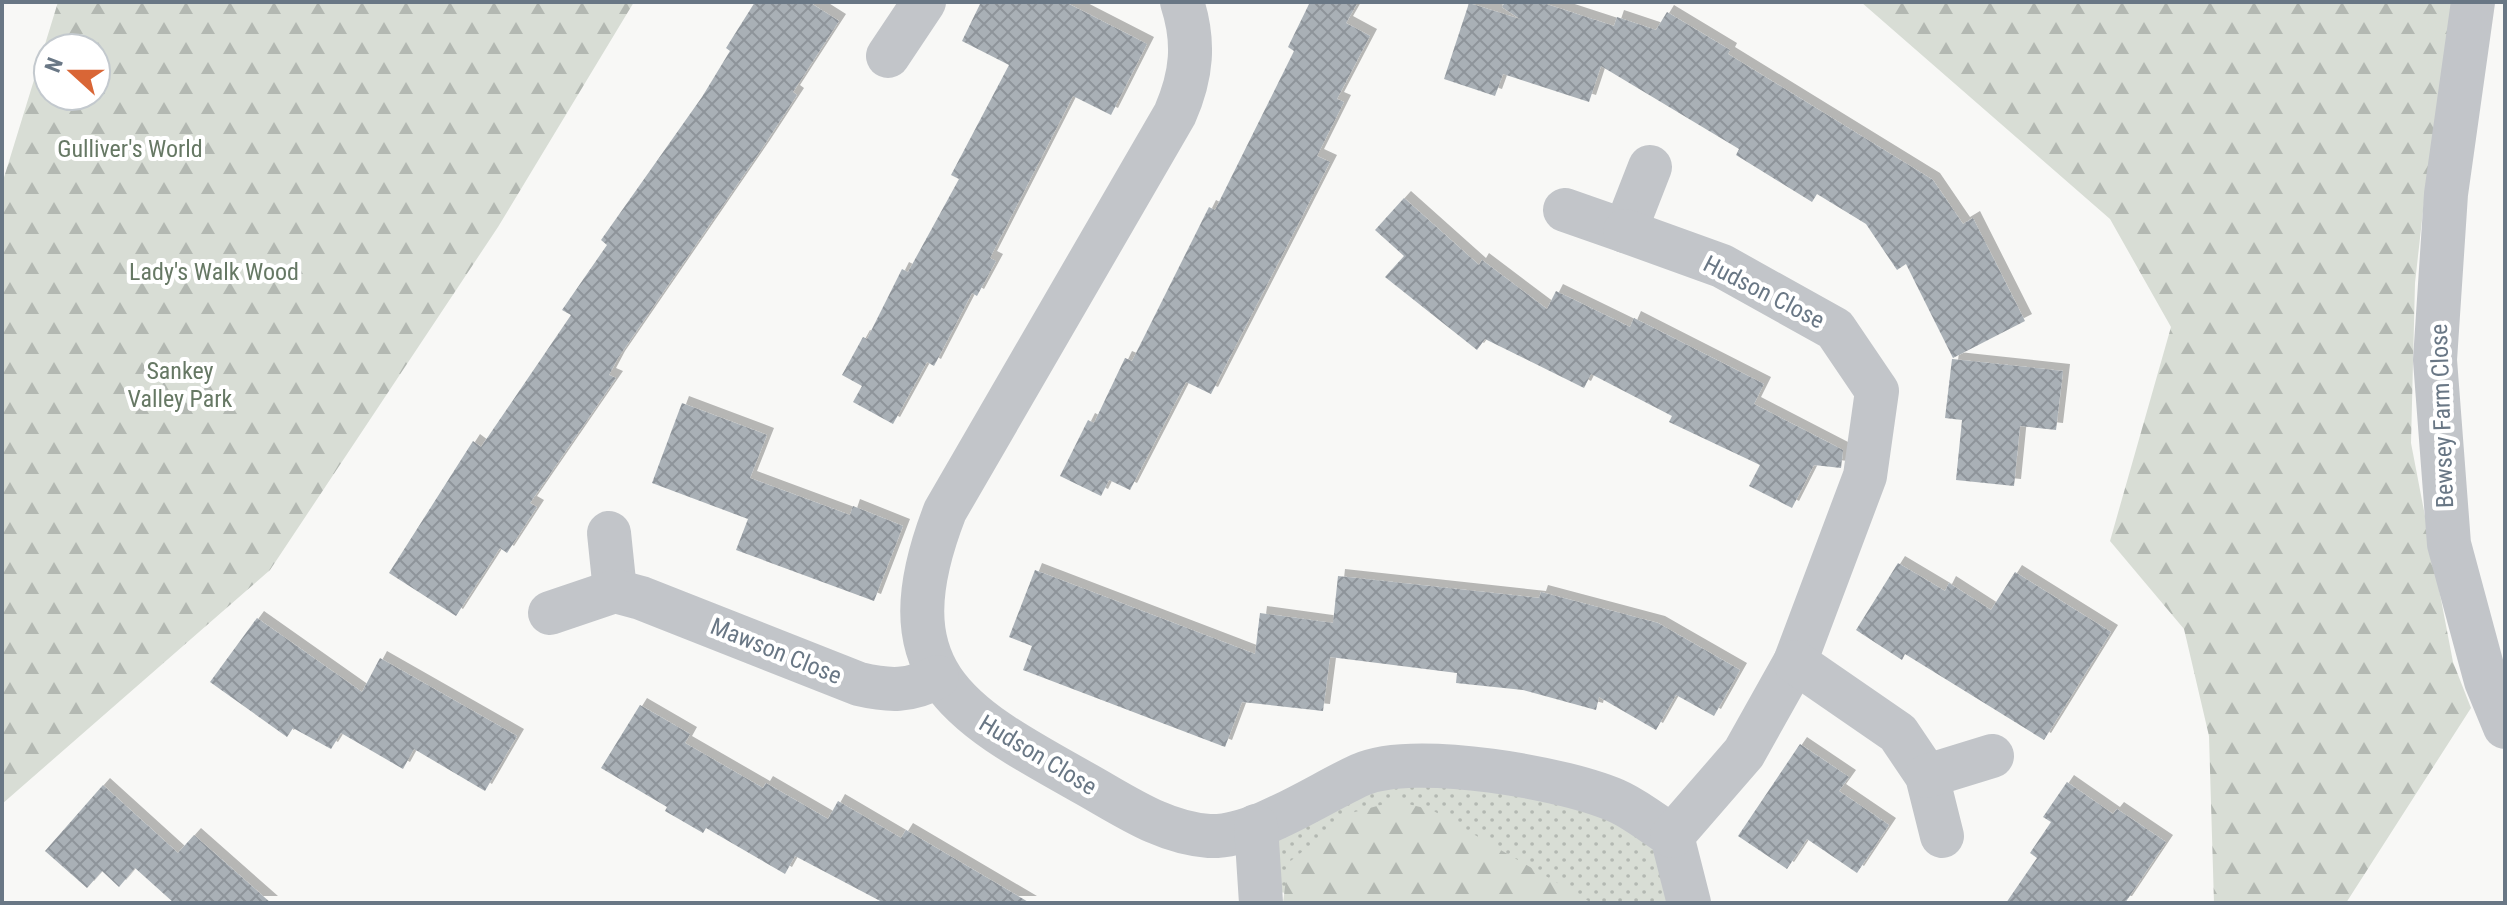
<svg xmlns="http://www.w3.org/2000/svg" width="2507" height="905" viewBox="0 0 2507 905" font-family="'Roboto Condensed',sans-serif">
  <style>
    .green { fill: url(#green-dots) }
    .forest { fill: url(#forest-firs); fill-rule: evenodd }
    .building { fill: url(#building-cross-hatch); filter: url(#shadow) }
    .lines { fill: none; stroke-linecap: round; stroke-linejoin: round }
    .minor { stroke: #c2c5c9; stroke-width: 44 }
    .labels { text-anchor: middle; stroke-width: 8; stroke-linejoin: round; paint-order: stroke }
    .park-label { font-size: 24px; fill: #667864; stroke: #fff }
    .street-label { font-size: 24px; fill: #697785; stroke: #fff }
  </style>
  <defs>
    <pattern id="green-dots" width="8" height="8" patternUnits="userSpaceOnUse" patternTransform="scale(2)"><rect width="8" height="8" fill="#d8ddd5"/><path d="M2 2h.1M6 6h.1" fill="none" stroke="#b3b8b2" stroke-width="1.8" stroke-linecap="round"/></pattern>
    <pattern id="forest-firs" width="22" height="20" patternUnits="userSpaceOnUse" patternTransform="scale(2)"><rect width="22" height="20" fill="#d8ddd5"/><path d="M5 1l3.5 6h-7zM16 11l3.5 6h-7z" fill="#b3b8b2"/></pattern>
    <pattern id="building-cross-hatch" width="8" height="8" patternUnits="userSpaceOnUse" patternTransform="scale(2)"><rect width="8" height="8" fill="#a9b0b6"/><path d="M0 0l8 8M0 8l8-8" fill="none" stroke="#8e949a"/></pattern>
    <filter id="shadow"><feDropShadow dx="7" dy="-7" stdDeviation="0" flood-color="#0004"/></filter>
  </defs>
  <rect width="100%" height="100%" fill="#f8f8f6"/>
  <path class="green" d="M1441,764L1672,836L1685,903H1371L1262,890L1256,826Z"/>
  <g class="forest">
    <path d="M58,2H634L498,227L270,570L2,804V184ZM48,48H96V96H48Z"/>
    <path d="M1861,2H2453L2426,184L2415,283L2411,443L2453,662L2471,708L2346,903H2214L2209,736L2184,629L2110,541L2171,327L2110,219Z"/>
    <path d="M1396,801L1432,810L1592,903H1283L1288,863L1351,813Z"/>
  </g>
  <g class="building">
    <path d="M755,2H809L839,21L793,92L797,95L763,147L618,358L609,375L616,378L530,503L537,507L507,553L500,548L456,616L389,573L473,441L481,447L571,315L562,310L607,245L601,240L702,97L730,51L726,48Z"/>
    <path d="M981,2H1065L1147,44L1111,115L1073,96L990,258L996,261L977,296L972,293L934,366L927,362L893,424L853,402L862,386L842,375L863,337L867,339L902,269L908,272L959,179L951,175L1009,65L962,41Z"/>
    <path d="M1310,2H1358L1346,23L1370,36L1337,99L1344,102L1317,156L1330,162L1211,394L1186,382L1130,490L1109,480L1101,496L1060,476L1088,420L1094,423L1125,358L1132,361L1209,207L1215,210L1294,51L1288,47Z"/>
    <path d="M1505,2H1540L1614,26L1617,17L1656,30L1667,12L1730,50L1728,54L1933,180L1963,224L1973,218L2025,321L1953,358L1906,264L1897,270L1866,224L1817,194L1812,202L1736,155L1739,149L1601,66L1589,102L1503,74L1495,96L1444,79L1469,3L1520,19L1502,7Z"/>
    <path d="M1404,198L1479,265L1482,260L1547,309L1556,291L1630,327L1634,318L1764,384L1754,404L1843,450L1841,468L1814,465L1792,508L1749,486L1760,465L1669,422L1672,416L1591,374L1584,388L1485,339L1477,350L1385,277L1404,256L1375,230Z"/>
    <path d="M1952,359L2063,371L2056,430L2020,426L2014,486L1956,480L1962,420L1945,418Z"/>
    <path d="M682,403L767,435L750,478L850,515L853,506L903,526L874,601L736,550L748,519L652,483Z"/>
    <path d="M1898,563L1945,591L1949,583L1991,610L2015,572L2111,632L2044,740L1905,654L1902,660L1856,630Z"/>
    <path d="M1035,570L1255,654L1260,613L1333,623L1338,576L1539,598L1541,592L1658,623L1740,670L1714,716L1676,695L1656,730L1599,697L1596,710L1523,690L1456,683L1457,673L1330,657L1323,711L1242,702L1225,747L1023,670L1032,646L1009,637Z"/>
    <path d="M257,618L362,692L380,658L517,736L485,791L414,749L403,769L341,733L331,749L293,728L287,737L210,682Z"/>
    <path d="M640,705L690,734L685,743L763,788L766,783L828,819L838,801L901,838L906,830L1030,903H884L795,856L785,874L706,828L703,833L665,811L667,807L601,768Z"/>
    <path d="M1800,744L1849,777L1839,791L1889,825L1857,873L1807,839L1787,869L1738,836Z"/>
    <path d="M2067,782L2113,814L2117,809L2166,842L2125,903H2006L2037,858L2030,853L2051,822L2043,817Z"/>
    <path d="M103,785L178,853L194,835L271,903H174L135,868L119,887L102,871L87,888L45,851Z"/>
  </g>
  <g class="lines">
    <g class="minor">
      <path d="M1182,2C1195,42 1192,75 1175,114L945,511C883,671 954,711 1082,782C1122,804 1162,833 1209,836C1255,838 1318,794 1360,775C1413,751 1569,778 1621,803C1639,812 1655,825 1672,836L1689,903"/>
      <path d="M2473,2L2446,194L2435,360L2449,544L2486,681L2505,727"/>
      <path d="M888,56L924,2"/>
      <path d="M1565,210L1625,231L1650,167"/>
      <path d="M1625,231L1722,266L1835,329L1877,391L1865,476L1795,662L1744,753L1672,836"/>
      <path d="M609,533L615,591"/>
      <path d="M550,613L615,591L641,598L859,684C889,691 910,692 937,677"/>
      <path d="M1795,662L1898,733L1927,776L1942,836"/>
      <path d="M1927,776L1992,756"/>
      <path d="M1256,826L1261,903"/>
    </g>
  </g>
  <g class="labels">
    <g class="park-label">
      <text x="130" y="157">Gulliver's World</text>
      <text x="214" y="280">Lady's Walk Wood</text>
      <text x="180" y="379">Sankey<tspan x="180" dy="28">Valley Park</tspan></text>
    </g>
    <g class="street-label">
      <text transform="translate(1764 292) rotate(27)" y="8">Hudson Close</text>
      <text transform="translate(2442 416) rotate(-92)" y="8">Bewsey Farm Close</text>
      <text transform="translate(776 651) rotate(22)" y="8">Mawson Close</text>
      <text transform="translate(1038 755) rotate(31)" y="8">Hudson Close</text>
    </g>
  </g>
  <rect width="2507" height="905" fill="none" stroke="#697785" stroke-width="8"/>
  <g transform="translate(72 72) rotate(291)"><circle r="38" fill="#ffffff" stroke="#c3c9ce" stroke-width="2"/>
  <path d="M0-6L14 30L0 20L-14 30Z" fill="#d96636"/>
  <text y="-12" font-size="22" font-weight="bold" text-anchor="middle" fill="#697785">N</text>
  </g>
</svg>
